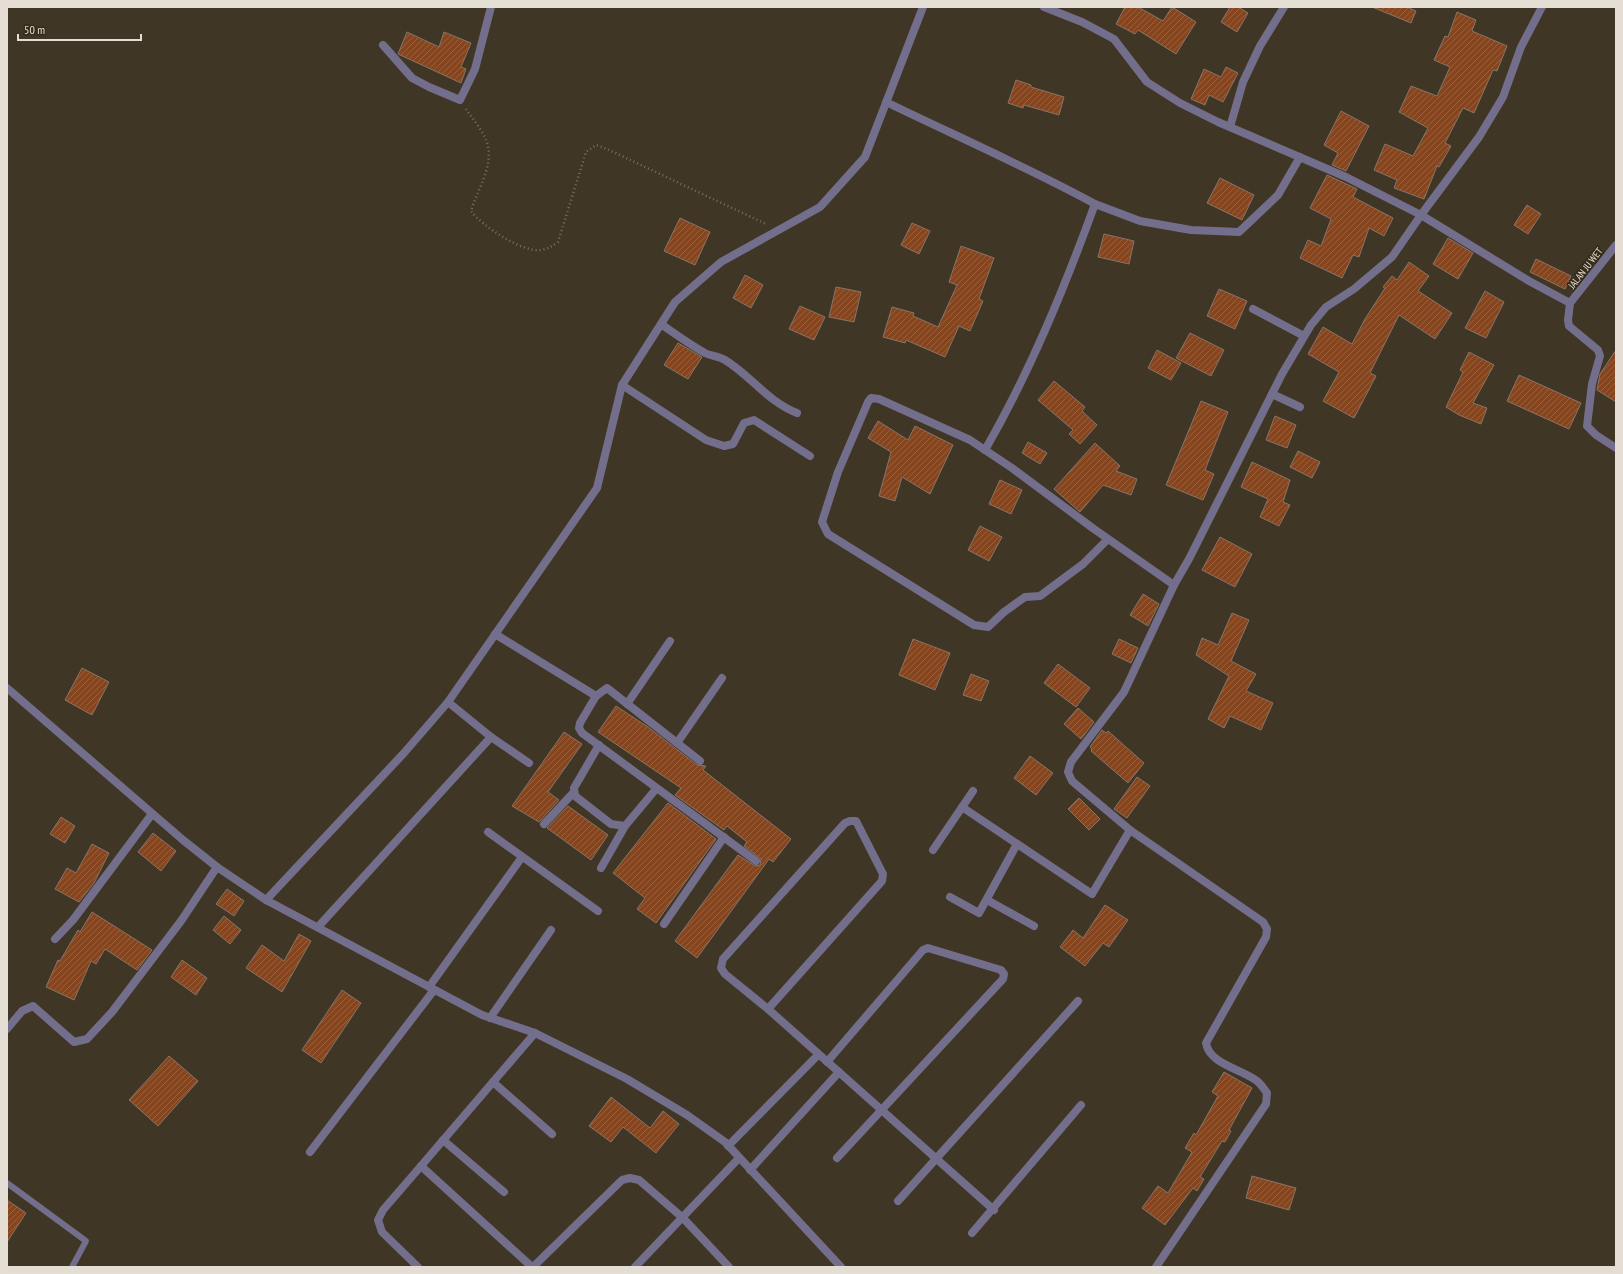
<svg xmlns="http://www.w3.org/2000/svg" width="1623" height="1274" viewBox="0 0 1623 1274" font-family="'PT Sans Narrow',sans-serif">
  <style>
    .building { fill: url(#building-hatch); stroke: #887469 }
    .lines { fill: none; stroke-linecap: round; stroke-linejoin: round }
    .path { stroke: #797263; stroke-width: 2.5; stroke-dasharray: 1 3; stroke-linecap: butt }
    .lane { stroke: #736e8b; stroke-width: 6 }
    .street { stroke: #736e8b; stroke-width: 8 }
    .labels { text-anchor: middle; stroke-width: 3.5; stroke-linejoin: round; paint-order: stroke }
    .street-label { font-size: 10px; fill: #e3ddd3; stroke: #352c1b }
  </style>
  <defs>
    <pattern id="building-hatch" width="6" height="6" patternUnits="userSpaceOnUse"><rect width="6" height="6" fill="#85461f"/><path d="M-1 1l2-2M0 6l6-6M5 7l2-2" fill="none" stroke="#96603f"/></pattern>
  </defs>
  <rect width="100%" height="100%" fill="#3f3625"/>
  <g class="building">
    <path d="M1125,7H1138L1163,21L1172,7L1196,22L1176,54L1138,30L1135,34L1116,24Z"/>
    <path d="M1230,7H1238L1248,13L1237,32L1221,22Z"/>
    <path d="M1372,7H1407L1416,11L1411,23Z"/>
    <path d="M1457,12L1476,20L1472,31L1507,46L1497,71L1493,70L1474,113L1463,108L1445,143L1451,146L1439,167L1437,166L1424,199L1394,188L1397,180L1374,170L1385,144L1413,156L1428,128L1399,112L1411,86L1437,96L1450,67L1434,60L1445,36L1448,37Z"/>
    <path d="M407,32L439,47L444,32L471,43L461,67L466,69L461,83L398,54Z"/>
    <path d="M1226,67L1238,73L1223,102L1209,95L1205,105L1191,99L1204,69L1221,77Z"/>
    <path d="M1016,80L1031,85V87L1064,97L1059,115L1024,105L1023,108L1008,103Z"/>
    <path d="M1341,111L1369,126L1346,171L1332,165L1338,153L1324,145Z"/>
    <path d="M1327,175L1357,189L1353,197L1393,218L1384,236L1369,228L1359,257L1353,255L1342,278L1300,258L1308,240L1321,246L1331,219L1310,208Z"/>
    <path d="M1220,178L1254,195L1242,220L1207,203Z"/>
    <path d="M1527,205L1541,214L1528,234L1514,225Z"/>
    <path d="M680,218L710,232L695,265L664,251Z"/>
    <path d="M912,223L930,231L919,254L901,245Z"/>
    <path d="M1104,234L1134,241L1129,264L1098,257Z"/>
    <path d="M1448,238L1473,253L1458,279L1433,264Z"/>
    <path d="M961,246L994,258L979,299L983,301L970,331L959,326L945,357L906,340L905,343L883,337L892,307L914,313L913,316L938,327L957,285L949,282Z"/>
    <path d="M1536,259L1571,276L1565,289L1530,272Z"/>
    <path d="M1409,262L1429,276L1418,291L1452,313L1435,339L1399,315L1370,373L1376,376L1354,418L1323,401L1339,372L1308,354L1323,327L1352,344L1365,319L1385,288L1383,287L1392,276L1397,280Z"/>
    <path d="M745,275L763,285L751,308L733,298Z"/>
    <path d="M836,287L861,292L854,322L829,317Z"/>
    <path d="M1219,289L1247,301L1235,329L1207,316Z"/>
    <path d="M1485,291L1504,302L1486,338L1465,328Z"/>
    <path d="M800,306L825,317L814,340L789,329Z"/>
    <path d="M1190,333L1224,350L1211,376L1176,358Z"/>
    <path d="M678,343L702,357L688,379L664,365Z"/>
    <path d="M1157,350L1181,363L1171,380L1148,368Z"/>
    <path d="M1616,350V402L1597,390L1600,374Z"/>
    <path d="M1469,352L1494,365L1473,403L1487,408L1481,424L1459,415L1446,407L1463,372L1460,370Z"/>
    <path d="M1519,375L1581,403L1569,429L1507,401Z"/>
    <path d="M1054,381L1085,407L1082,411L1097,425L1080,444L1069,434L1073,430L1038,400Z"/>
    <path d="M1201,401L1228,412L1205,470L1214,474L1203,500L1166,485Z"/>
    <path d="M1275,416L1296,425L1287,448L1266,440Z"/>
    <path d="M878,421L908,440L915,426L953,445L930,494L902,477L895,501L879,496L891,452L868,438Z"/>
    <path d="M1028,442L1047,453L1040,464L1022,453Z"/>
    <path d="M1095,443L1120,466L1116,471L1137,479L1131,495L1103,485L1080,512L1054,489Z"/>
    <path d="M1298,451L1320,462L1312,478L1290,467Z"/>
    <path d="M1252,462L1290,480L1283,502L1290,505L1279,526L1260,517L1268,499L1241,487Z"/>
    <path d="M1000,480L1022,490L1011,514L989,504Z"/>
    <path d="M980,526L1002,537L989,561L968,550Z"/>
    <path d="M1220,537L1252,554L1235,587L1202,570Z"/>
    <path d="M1143,594L1159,604L1148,626L1130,615Z"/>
    <path d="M1232,613L1249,620L1231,661L1256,674L1246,691L1273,703L1261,730L1230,716L1224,728L1208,719L1229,676L1196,655L1202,638L1218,645Z"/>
    <path d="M913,639L950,653L935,690L899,675Z"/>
    <path d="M1119,639L1138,648L1131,663L1112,654Z"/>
    <path d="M1058,664L1090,688L1076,707L1044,683Z"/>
    <path d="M82,668L109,682L92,715L65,700Z"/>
    <path d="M971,674L989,681L981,701L963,695Z"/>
    <path d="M616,706L648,727L697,765L706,766L703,770L791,839L773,862L769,859L697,958L675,941L738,855L755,866L760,865L761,859L744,846L747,842L727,826L724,830L675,795L681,788L598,732Z"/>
    <path d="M1078,708L1094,722L1081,739L1064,724Z"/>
    <path d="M1102,730L1106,733L1108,731L1144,763L1128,783L1091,751L1092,749L1090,747Z"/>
    <path d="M564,732L582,744L548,792L559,800L539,822L512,806Z"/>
    <path d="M1030,756L1053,773L1036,795L1014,778Z"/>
    <path d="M1137,777L1150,786L1127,818L1114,809Z"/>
    <path d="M1079,798L1100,819L1089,830L1068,809Z"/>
    <path d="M668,803L716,839L656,923L637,909L645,898L613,873Z"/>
    <path d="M568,806L608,835L591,860L547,828Z"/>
    <path d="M61,817L75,826L65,843L50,834Z"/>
    <path d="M153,833L176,851L161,871L138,852Z"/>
    <path d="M92,844L109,853L94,883L79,902L55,889L67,868L76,873Z"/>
    <path d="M227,889L244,901L234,916L216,904Z"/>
    <path d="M1105,905L1128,920L1109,947L1103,943L1085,966L1060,947L1073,930L1083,938Z"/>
    <path d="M92,912L152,950L137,970L105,949L96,964L91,961L74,1000L46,987L58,960L60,961L78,930L80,932Z"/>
    <path d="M224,916L241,930L230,944L213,930Z"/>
    <path d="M299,934L311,941L282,992L246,968L262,945L284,961Z"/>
    <path d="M182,960L207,978L196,995L171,977Z"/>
    <path d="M342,990L361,1003L321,1063L302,1050Z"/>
    <path d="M169,1056L198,1081L158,1126L129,1100Z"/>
    <path d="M1224,1072L1252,1088L1229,1130L1231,1131L1225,1142L1222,1141L1200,1177L1204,1179L1197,1191L1193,1188L1165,1225L1142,1208L1158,1186L1168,1193L1192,1152L1185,1148L1194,1133L1196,1135L1218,1096L1212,1092Z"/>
    <path d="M611,1097L650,1128L663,1111L679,1124L656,1153L623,1127L611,1142L589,1126Z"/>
    <path d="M1252,1176L1296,1188L1289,1210L1246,1198Z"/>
    <path d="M7,1200L26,1213L7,1242Z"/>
  </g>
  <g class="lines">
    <path class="path" d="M466,109C473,119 482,130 486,140C496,163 477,190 471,211C481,225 522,253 541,250C548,249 552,246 558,242L586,152L596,145L607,149L766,224"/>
    <path class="lane" d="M7,1183L86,1241L72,1267"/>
    <g class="street">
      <path d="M1044,7L1082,22L1114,39L1147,82L1180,103L1218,122L1346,177L1421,215L1529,281L1570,303"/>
      <path d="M383,45L412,78L429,87L460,100L475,69L491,7"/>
      <path d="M886,102C956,136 1027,167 1095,204C1064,289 1030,372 985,450"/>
      <path d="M1230,127L1243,82L1260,46L1284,7"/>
      <path d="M1095,204L1140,221L1191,230L1239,232L1278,195L1300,157"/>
      <path d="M1616,245L1570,303L1568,320L1569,326L1598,350L1600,356L1592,384L1587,426L1596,435L1616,448"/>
      <path d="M1253,309L1304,336"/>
      <path d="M661,324C675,334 689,344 705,353C711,356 719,356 725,360C750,375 768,402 797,413"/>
      <path d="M622,385L706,440L724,446L733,444L744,423L754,420L810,456"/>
      <path d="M1272,394L1300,407"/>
      <path d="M1108,539L1083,564L1040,596L1025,597L1004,612L988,627L974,625L828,534L822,522L838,472L868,402L871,398L879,399L970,440L1012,468L1094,529L1174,585"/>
      <path d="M495,634L596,696L580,723L579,728L582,733L756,861"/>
      <path d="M7,688L183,840L217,867L266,900L482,1015L535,1033L627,1079L687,1115L725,1142L841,1267"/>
      <path d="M596,696L607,688L700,761"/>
      <path d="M627,704L670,641"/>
      <path d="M491,737L529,763"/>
      <path d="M677,743L722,678"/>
      <path d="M599,745L574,788L575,796L611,824L625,826L656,789"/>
      <path d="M962,807L1092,894L1130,830"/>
      <path d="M544,824L574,792"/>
      <path d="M488,832L598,911"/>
      <path d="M933,850L973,791"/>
      <path d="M601,868L625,826"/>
      <path d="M950,897L979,913L1017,844"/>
      <path d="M266,900L404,753L448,702L597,488L622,385L675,302L721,262L820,207L865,157L923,7"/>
      <path d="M987,900L1034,926"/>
      <path d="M664,924L724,837"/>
      <path d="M318,927L491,737L448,702"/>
      <path d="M55,939L73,920L152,814"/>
      <path d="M429,987L522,857"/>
      <path d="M768,1009L882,881L883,874L856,821H850L845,823L723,959L721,968L725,974L768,1009L994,1210"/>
      <path d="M490,1018L551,930"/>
      <path d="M7,1029L22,1011L33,1006L74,1042L87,1039L112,1012L181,921L217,867"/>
      <path d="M827,1062L923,950L928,948L1001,970L1004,974L1003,979L837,1158"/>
      <path d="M493,1082L552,1134"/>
      <path d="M443,1140L504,1192"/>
      <path d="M728,1146L818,1055"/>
      <path d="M310,1152L434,990"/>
      <path d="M421,1166L532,1267"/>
      <path d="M750,1170L839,1072"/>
      <path d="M898,1201L1078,1001"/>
      <path d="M972,1233L1081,1105"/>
      <path d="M418,1267L382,1232L378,1220L383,1210L421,1166L535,1033"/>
      <path d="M533,1267L622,1180L630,1178L639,1180L683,1218L729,1267"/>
      <path d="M635,1267L739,1158"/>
      <path d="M1156,1267L1266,1104L1267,1093C1264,1089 1261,1084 1257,1081C1242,1069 1209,1064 1206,1043L1266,937L1267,929L1263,922L1130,830L1072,781L1068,772L1071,762L1124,692L1174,585L1189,559L1282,374L1311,325L1326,307L1354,289L1392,257L1421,215L1479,137L1503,97L1521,47L1542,7"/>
    </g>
  </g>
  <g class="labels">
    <g class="street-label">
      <text transform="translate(1585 268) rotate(-52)" y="4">JALAN JU WET</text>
    </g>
  </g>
  <rect width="1623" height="1274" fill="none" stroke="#e3ddd3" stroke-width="16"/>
  <path d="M18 34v6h123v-6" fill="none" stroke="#e3ddd3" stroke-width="2"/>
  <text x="24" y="34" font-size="12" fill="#e3ddd3" stroke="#352c1b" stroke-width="3" paint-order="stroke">50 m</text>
</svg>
